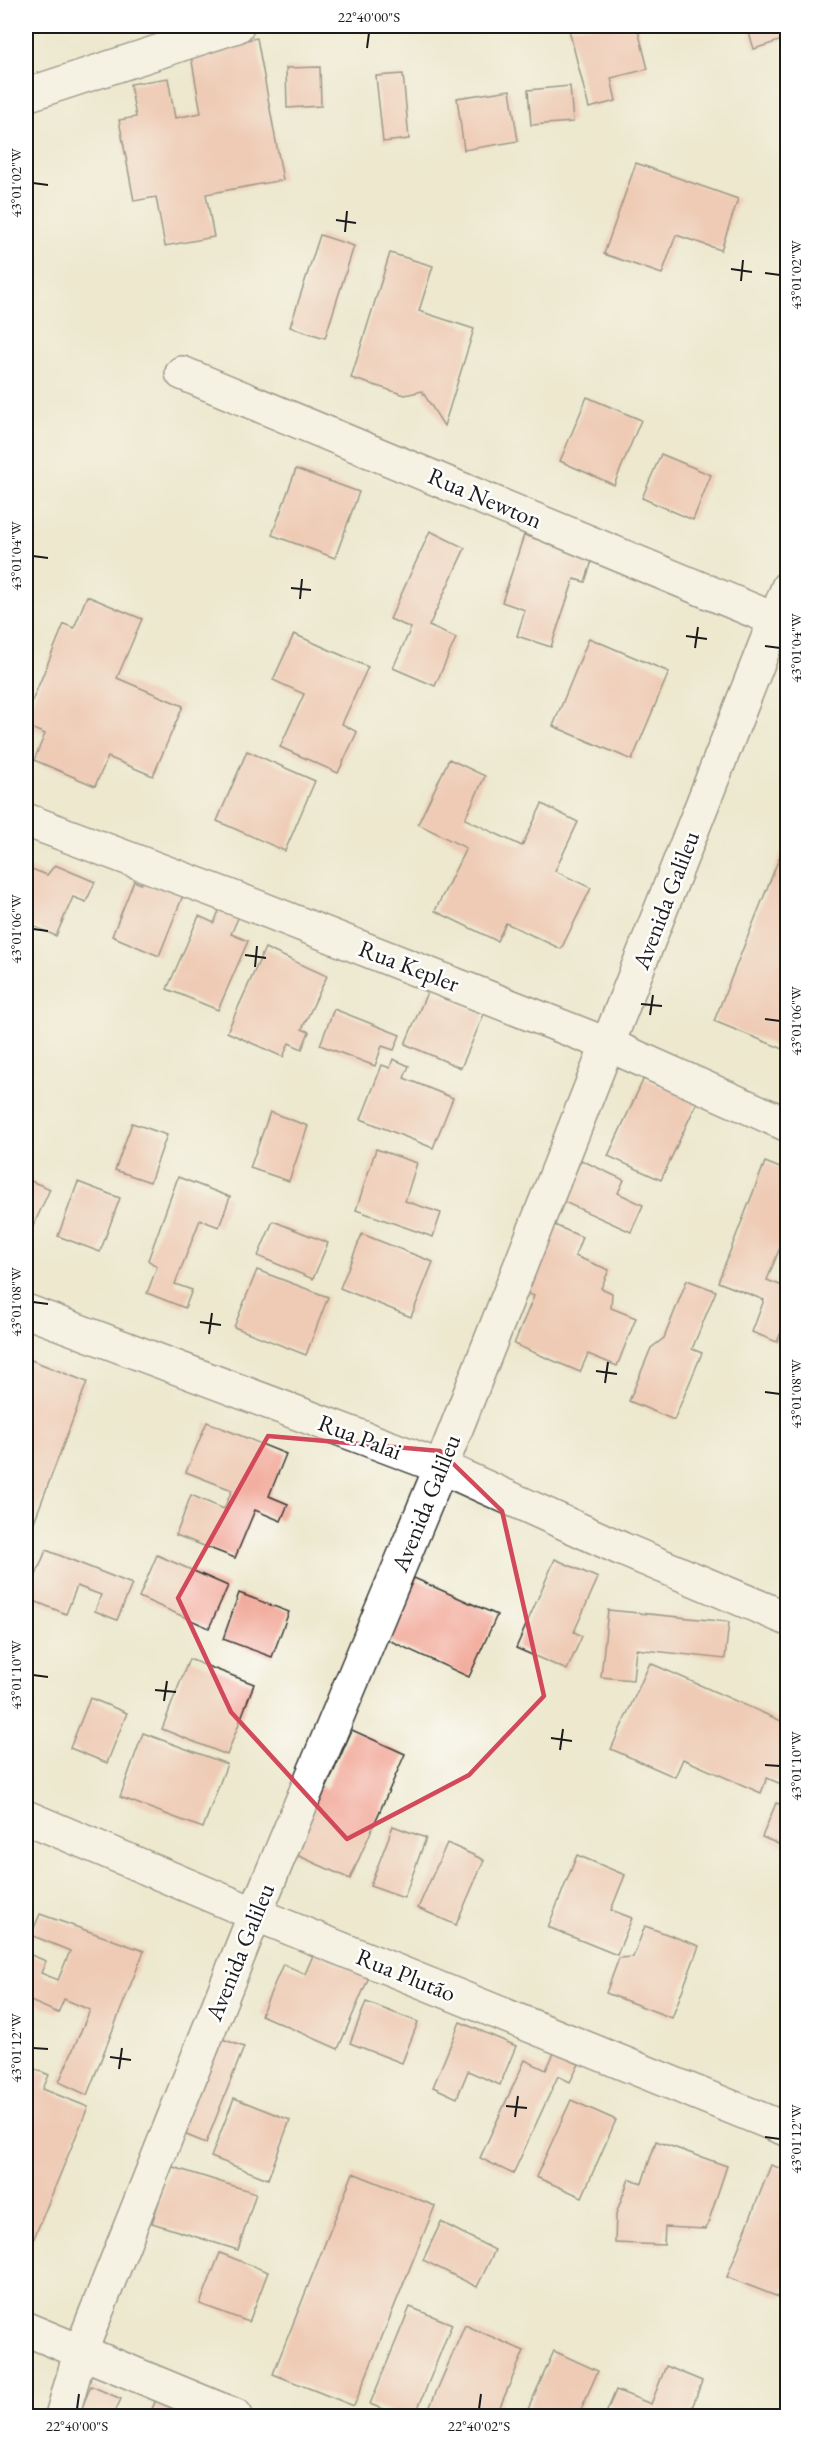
<svg xmlns="http://www.w3.org/2000/svg" width="813" height="2442" viewBox="0 0 813 2442" font-family="'EB Garamond',serif">
  <style>
    .building { fill: #f1a999 }
    .lines { fill: none; stroke-linecap: round; stroke-linejoin: round }
    .street-casing { stroke: #3b3b37; stroke-width: 36 }
    .street { stroke: #fff; stroke-width: 33 }
    .marked { fill: none; stroke: #d1495b; stroke-width: 4.5; stroke-linejoin: round }
    .ticks { fill: none; stroke: #1c1c1c; stroke-width: 2 }
    .labels { text-anchor: middle; stroke-width: 5; stroke-linejoin: round; paint-order: stroke }
    .street-label { font-size: 24px; fill: #1c1c1c; stroke: #fff }
    .neatline { fill: none; stroke: #1c1c1c; stroke-width: 2 }
    .ticks-label { font-size: 15px; text-anchor: middle; fill: #1c1c1c }
  </style>
  <rect width="100%" height="100%" fill="#fff"/>
  <filter id="ink" filterUnits="userSpaceOnUse"><feTurbulence type="fractalNoise" baseFrequency=".0167" numOctaves="2"/><feDisplacementMap in="SourceGraphic" scale="12" xChannelSelector="R" yChannelSelector="G"/><feConvolveMatrix kernelMatrix="1 2 1 2 8 2 1 2 1" color-interpolation-filters="sRGB"/></filter>
  <filter id="wash" filterUnits="userSpaceOnUse"><feTurbulence type="fractalNoise" baseFrequency=".008" numOctaves="4" result="noise"/><feDisplacementMap in="SourceGraphic" scale="24" xChannelSelector="R" yChannelSelector="G"/><feGaussianBlur stdDeviation="1.35" result="paint"/><feColorMatrix in="noise" values="0 0 0 0 0 0 0 0 0 0 0 0 0 0 0 0 0 1.4 0 .05"/><feComposite in="paint" operator="in"/></filter>
  <g filter="url(#wash)">
    <rect width="100%" height="100%" fill="#ede8ce"/>
    <g id="blocks">
      <g class="building">
        <path d="M568,26H637L648,69L611,78L616,101L589,108Z"/>
        <path d="M747,26H788V38L754,49Z"/>
        <path d="M257,38L283,180L206,194L214,237L165,246L156,197L134,201L119,120L136,117L130,84L168,78L175,118L201,113L190,50Z"/>
        <path d="M320,67L321,106L287,108L286,68Z"/>
        <path d="M403,74L409,139L383,142L376,76Z"/>
        <path d="M570,86L573,122L531,125L528,90Z"/>
        <path d="M510,90L518,141L464,150L457,98Z"/>
        <path d="M636,163L738,199L721,250L676,235L662,274L604,254Z"/>
        <path d="M320,235L354,246L325,338L290,327Z"/>
        <path d="M390,253L433,266L419,311L474,329L444,426L422,391L405,395L351,378Z"/>
        <path d="M587,397L641,420L614,485L560,461Z"/>
        <path d="M661,454L711,475L693,520L642,498Z"/>
        <path d="M296,469L359,492L335,558L272,535Z"/>
        <path d="M430,531L465,548L429,626L456,638L435,686L393,668L411,628L390,619Z"/>
        <path d="M524,535L593,558L585,582L574,579L551,647L517,636L525,610L502,602Z"/>
        <path d="M87,596L142,619L117,678L183,706L153,776L108,757L95,786L34,760L45,734L26,726V716L64,624L74,628Z"/>
        <path d="M294,634L368,667L342,724L357,732L338,773L280,747L304,694L273,680Z"/>
        <path d="M589,638L669,672L632,760L553,726Z"/>
        <path d="M247,751L315,781L285,851L217,821Z"/>
        <path d="M449,759L485,776L465,819L522,846L542,804L578,822L555,871L591,888L561,949L506,923L497,941L435,911L466,848L418,824Z"/>
        <path d="M788,836V1051L714,1021Z"/>
        <path d="M55,865L95,882L86,902L73,897L56,936L26,923V877L29,868L47,875Z"/>
        <path d="M144,877L184,893L159,956L112,936L134,881L141,884Z"/>
        <path d="M220,908L239,916L231,934L248,941L218,1010L167,989L199,916L214,923Z"/>
        <path d="M265,948L327,976L302,1029L309,1032L302,1049L289,1043L283,1057L227,1032Z"/>
        <path d="M428,990L484,1014L461,1068L405,1044Z"/>
        <path d="M334,1009L400,1035L394,1050L382,1046L375,1066L320,1045Z"/>
        <path d="M393,1059L409,1066L404,1078L453,1098L433,1148L361,1119L382,1065L390,1068Z"/>
        <path d="M644,1078L697,1102L661,1180L608,1156Z"/>
        <path d="M270,1112L308,1126L289,1181L250,1168Z"/>
        <path d="M132,1123L167,1135L150,1182L115,1170Z"/>
        <path d="M376,1149L417,1163L405,1201L441,1213L433,1237L356,1210Z"/>
        <path d="M581,1160L624,1180L618,1193L643,1205L631,1232L562,1201Z"/>
        <path d="M765,1162L788,1171V1236L785,1235L767,1280L788,1288V1316L777,1342L752,1332L764,1300L718,1282Z"/>
        <path d="M178,1177L230,1197L219,1227L200,1220L175,1284L192,1290L185,1308L147,1293L157,1267L148,1260Z"/>
        <path d="M26,1179L50,1189L31,1231L26,1228Z"/>
        <path d="M78,1182L120,1198L100,1252L58,1236Z"/>
        <path d="M273,1221L328,1243L313,1279L258,1256Z"/>
        <path d="M552,1224L582,1237L575,1256L609,1270L601,1288L612,1293L611,1308L636,1318L617,1366L588,1354L580,1372L514,1344L534,1296L524,1292Z"/>
        <path d="M362,1234L433,1262L411,1317L340,1288Z"/>
        <path d="M257,1270L328,1297L306,1355L234,1327Z"/>
        <path d="M687,1280L716,1291L692,1349L702,1353L674,1420L629,1401L651,1348L664,1338Z"/>
        <path d="M26,1358L87,1382L26,1543Z"/>
        <path d="M207,1422L286,1454L269,1496L288,1504L281,1521L255,1510L235,1558L176,1535L191,1495L224,1509L232,1490L186,1472Z"/>
        <path d="M46,1550L132,1584L117,1620L95,1611L101,1595L77,1586L66,1614L27,1598Z"/>
        <path d="M157,1555L228,1586L209,1628L139,1597Z"/>
        <path d="M555,1559L598,1578L574,1632L582,1636L567,1670L516,1648Z"/>
        <path d="M414,1578L497,1615L469,1677L386,1639Z"/>
        <path d="M239,1593L289,1612L272,1657L223,1639Z"/>
        <path d="M608,1610L729,1622L725,1659L636,1649L633,1680L601,1677Z"/>
        <path d="M189,1659L254,1684L227,1755L162,1729Z"/>
        <path d="M650,1663L788,1724V1787L767,1778L761,1793L683,1759L675,1777L611,1749Z"/>
        <path d="M90,1698L127,1713L107,1763L70,1748Z"/>
        <path d="M352,1730L405,1754L350,1879L288,1851L317,1785L326,1789Z"/>
        <path d="M143,1733L227,1764L203,1828L120,1797Z"/>
        <path d="M776,1803L788,1807V1848L762,1837Z"/>
        <path d="M393,1826L426,1838L404,1898L370,1886Z"/>
        <path d="M447,1843L484,1860L456,1925L418,1908Z"/>
        <path d="M577,1855L625,1875L611,1910L632,1918L617,1955L548,1927Z"/>
        <path d="M40,1914L144,1951L87,2095L59,2082L90,2010L64,1999L58,2013L26,1999V1953L46,1961L41,1973L58,1980L70,1951L31,1935Z"/>
        <path d="M645,1926L699,1946L672,2018L606,1993L619,1958L633,1957Z"/>
        <path d="M314,1953L369,1977L338,2049L261,2015L283,1964L305,1974Z"/>
        <path d="M366,2002L418,2022L402,2063L350,2043Z"/>
        <path d="M460,2022L516,2046L500,2085L468,2071L457,2098L433,2087Z"/>
        <path d="M217,2037L244,2047L206,2143L179,2132Z"/>
        <path d="M554,2053L579,2064L570,2082L558,2076L513,2174L480,2158L525,2060L546,2070Z"/>
        <path d="M26,2065L49,2075L43,2089L88,2107L27,2255Z"/>
        <path d="M234,2098L290,2120L268,2179L211,2157Z"/>
        <path d="M571,2100L616,2120L582,2197L536,2177Z"/>
        <path d="M656,2141L727,2166L706,2229L665,2227L664,2245L615,2243L616,2214L629,2179L642,2183Z"/>
        <path d="M771,2165L788,2171V2280L781,2298L727,2277Z"/>
        <path d="M170,2166L256,2193L238,2250L152,2223Z"/>
        <path d="M353,2173L435,2206L354,2406L273,2374Z"/>
        <path d="M441,2222L495,2250L477,2287L423,2260Z"/>
        <path d="M220,2253L268,2272L249,2322L200,2304Z"/>
        <path d="M410,2307L452,2324L415,2416H400L370,2404Z"/>
        <path d="M465,2325L524,2351L496,2416H441L428,2411Z"/>
        <path d="M554,2351L598,2371L578,2416H525Z"/>
        <path d="M666,2366L702,2381L689,2416H605L616,2390L651,2404Z"/>
        <path d="M91,2386L121,2399L113,2416H78Z"/>
        <path d="M158,2395L188,2407L184,2416H149Z"/>
      </g>
    </g>
  </g>
  <g filter="url(#ink)">
    <use href="#blocks" fill-opacity="0" stroke="#3b3b37" stroke-width="1.5"/>
    <g class="lines">
      <defs>
        <g id="street">
          <path d="M26,95L237,26"/>
          <path d="M182,373L788,625"/>
          <path d="M26,820L242,901L609,1045L788,1125"/>
          <path d="M26,1311L441,1467L622,1549L788,1619"/>
          <path d="M26,1817L255,1914L788,2130"/>
          <path d="M26,2329L236,2416"/>
          <path d="M62,2416L80,2353L255,1914L441,1467L788,587"/>
        </g>
      </defs>
      <use href="#street" class="street-casing"/>
      <use href="#street" class="street"/>
    </g>
  </g>
  <path d="M0 0H813V2442H0ZM268,1436L440,1451L502,1511L544,1696L469,1775L347,1839L231,1712L178,1598Z" fill="#ede8ce" fill-opacity=".55" fill-rule="evenodd"/>
  <path class="marked" d="M268,1436L440,1451L502,1511L544,1696L469,1775L347,1839L231,1712L178,1598Z"/>
  <path class="ticks" d="M367,48L369,33M33,183L48,185M336,220L356,223M345,232L347,211M731,269L752,272M765,273L780,275M741,281L743,260M33,556L48,558M291,588L311,590M300,599L302,579M686,636L707,639M765,646L780,648M695,648L698,627M33,929L48,931M245,955L266,958M255,967L257,946M641,1004L662,1006M650,1015L653,995M765,1019L780,1021M33,1302L48,1304M200,1322L221,1325M209,1334L212,1313M596,1371L617,1374M605,1383L608,1362M765,1392L780,1394M33,1675L48,1677M155,1690L176,1692M164,1701L167,1681M551,1738L572,1741M560,1750L563,1729M765,1765L780,1766M33,2048L48,2049M110,2057L131,2060M119,2069L122,2048M506,2106L527,2108M515,2117L518,2096M765,2137L780,2139M77,2409L79,2394M479,2409L481,2394"/>
  <g class="labels">
    <g class="street-label">
      <text transform="translate(485 498) rotate(23)" y="8">Rua Newton</text>
      <text transform="translate(666 900) rotate(-69)" y="8">Avenida Galileu</text>
      <text transform="translate(409 966) rotate(21)" y="8">Rua Kepler</text>
      <text transform="translate(360 1437) rotate(21)" y="8">Rua Palai</text>
      <text transform="translate(426 1503) rotate(-68)" y="8">Avenida Galileu</text>
      <text transform="translate(240 1952) rotate(-68)" y="8">Avenida Galileu</text>
      <text transform="translate(406 1975) rotate(22)" y="8">Rua Plutão</text>
    </g>
  </g>
  <rect width="813" height="2442" fill="none" stroke="#fff" stroke-width="66"/>
  <rect x="33" y="33" width="747" height="2376" class="neatline"/>
  <g class="ticks-label">
    <text x="369" y="22">22°40'00"S</text>
    <text transform="translate(16 183) rotate(-90)" y="5">43°01'02"W</text>
    <text transform="translate(796 275) rotate(-90)" y="5">43°01'02"W</text>
    <text transform="translate(16 556) rotate(-90)" y="5">43°01'04"W</text>
    <text transform="translate(796 648) rotate(-90)" y="5">43°01'04"W</text>
    <text transform="translate(16 929) rotate(-90)" y="5">43°01'06"W</text>
    <text transform="translate(796 1021) rotate(-90)" y="5">43°01'06"W</text>
    <text transform="translate(16 1302) rotate(-90)" y="5">43°01'08"W</text>
    <text transform="translate(796 1394) rotate(-90)" y="5">43°01'08"W</text>
    <text transform="translate(16 1675) rotate(-90)" y="5">43°01'10"W</text>
    <text transform="translate(796 1766) rotate(-90)" y="5">43°01'10"W</text>
    <text transform="translate(16 2048) rotate(-90)" y="5">43°01'12"W</text>
    <text transform="translate(796 2139) rotate(-90)" y="5">43°01'12"W</text>
    <text x="77" y="2431">22°40'00"S</text>
    <text x="479" y="2431">22°40'02"S</text>
  </g>
</svg>
